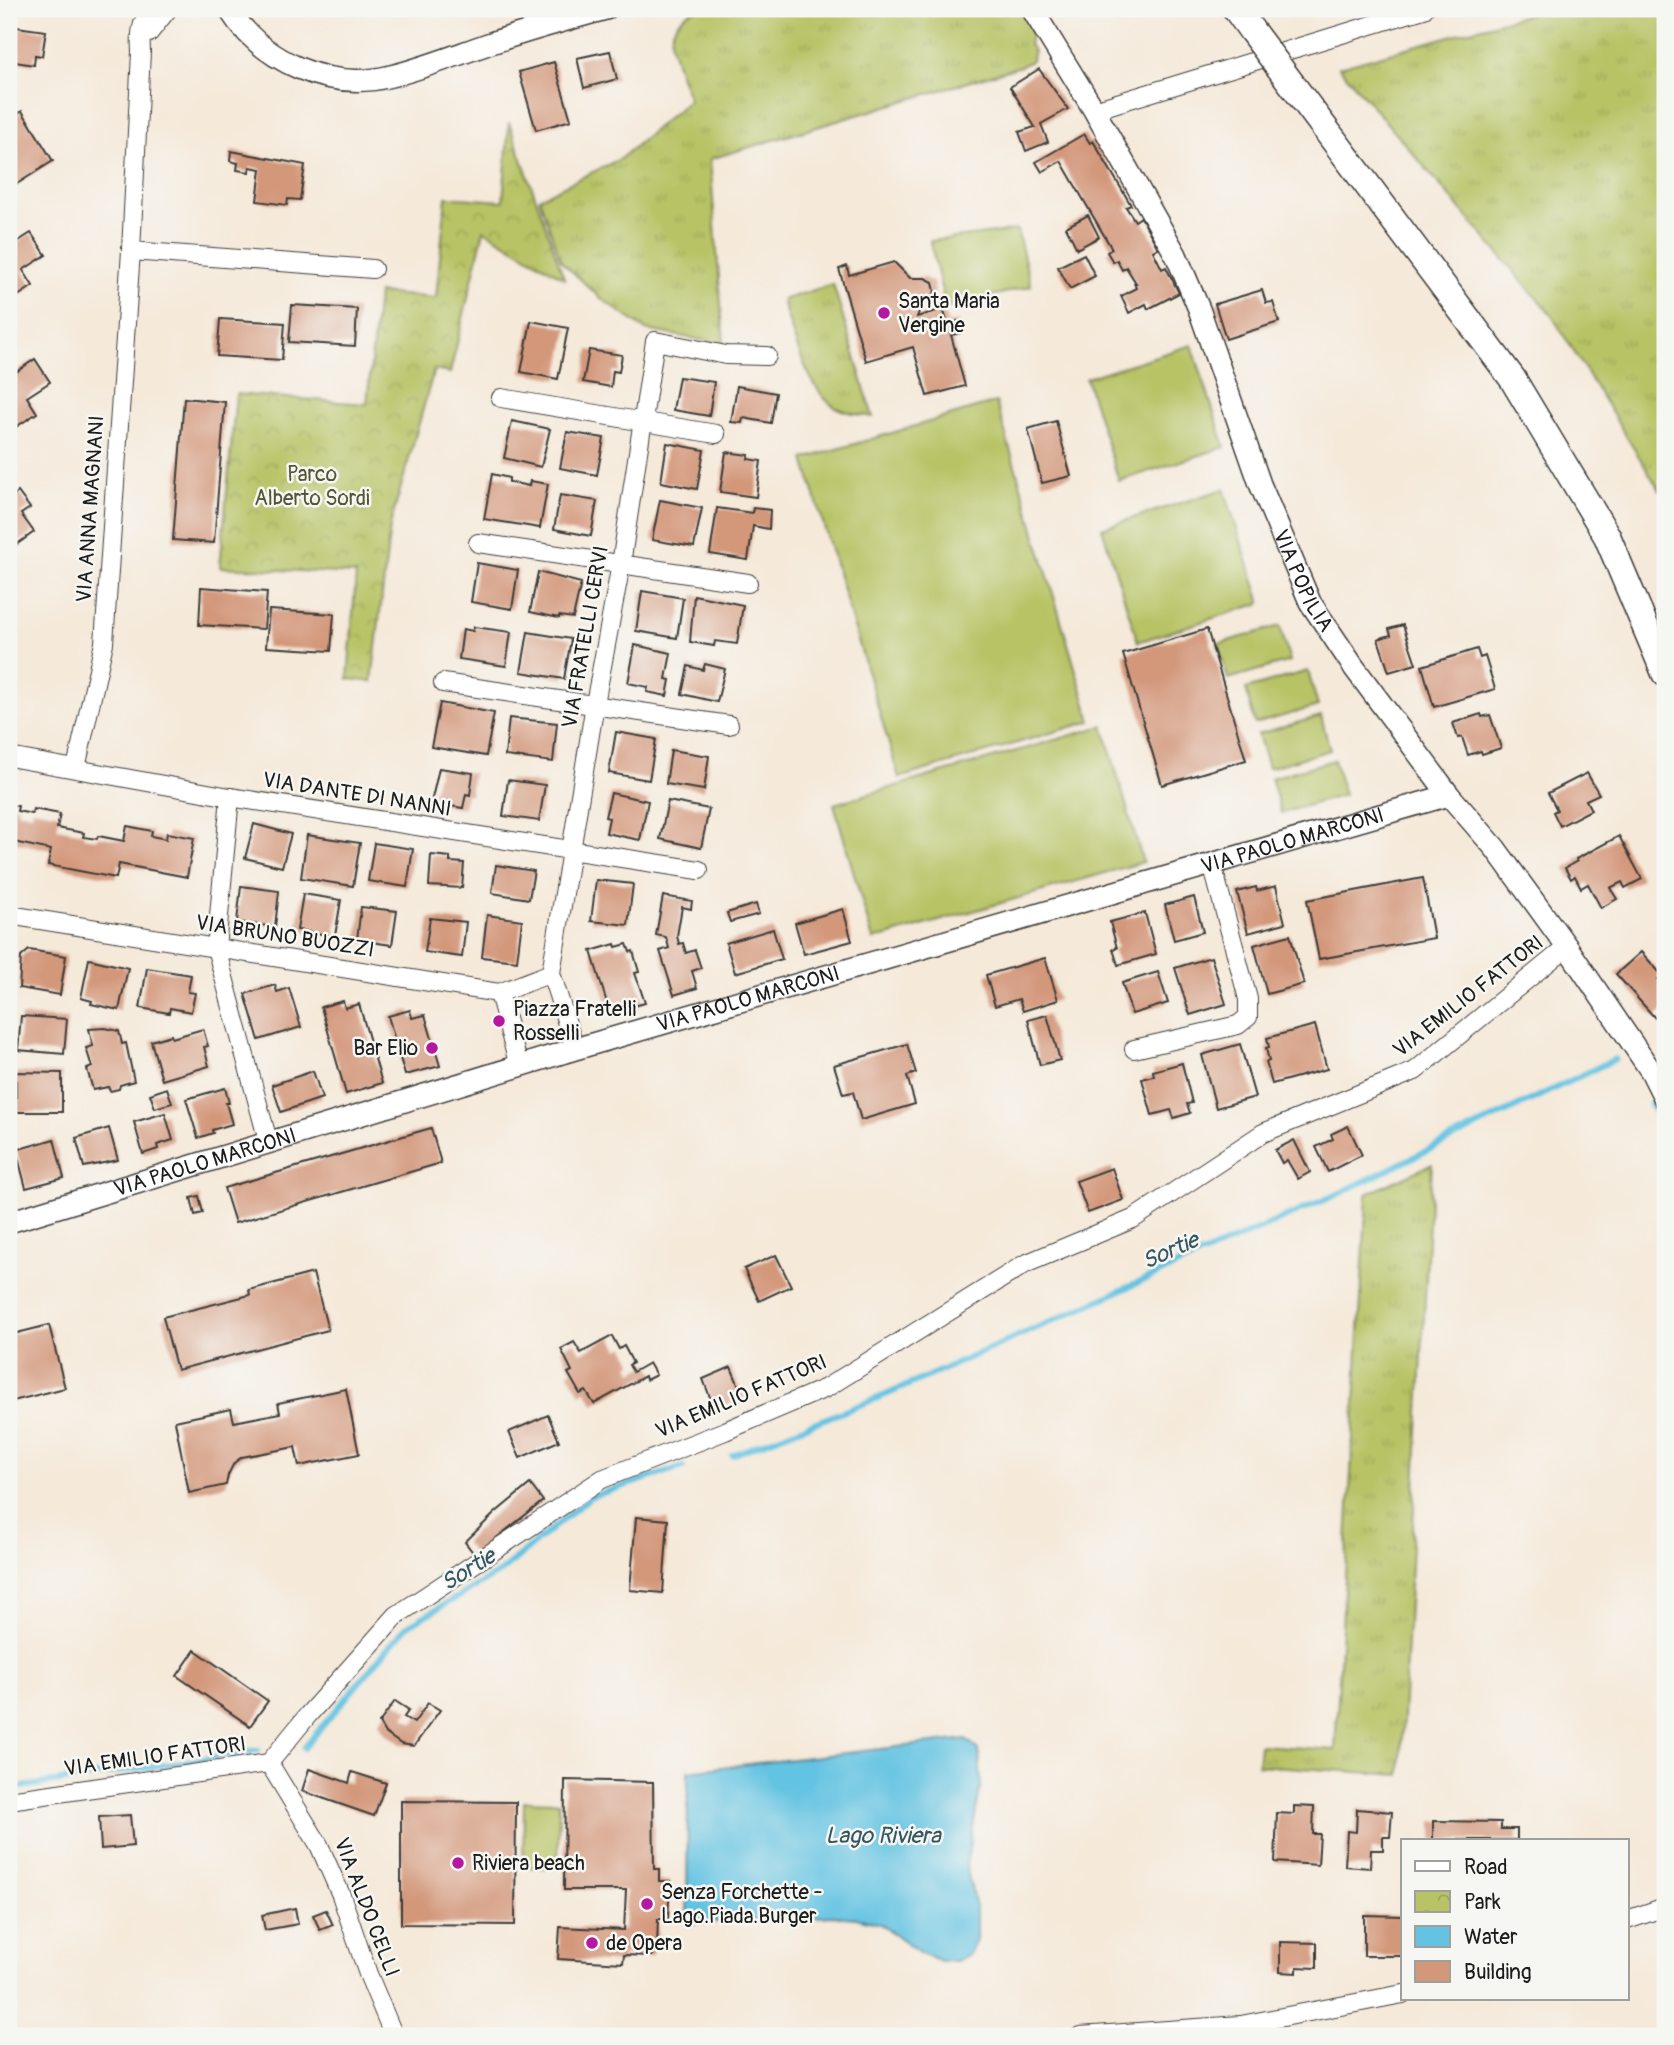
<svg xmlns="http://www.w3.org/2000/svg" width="1674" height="2045" viewBox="0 0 1674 2045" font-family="Pangolin,sans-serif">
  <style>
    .grass { fill: url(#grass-tufts); stroke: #6a7040; stroke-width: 2 }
    .park { fill: url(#park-crowns); stroke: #6a7040; stroke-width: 2 }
    .pitch { fill: #b7c365; stroke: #6a7040; stroke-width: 2 }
    .water { fill: #64c3e2; stroke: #40707f; stroke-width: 2 }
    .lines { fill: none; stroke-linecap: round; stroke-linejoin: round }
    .stream { stroke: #64c3e2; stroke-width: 6 }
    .building { fill: #d3977a }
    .minor-casing { stroke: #3d3b38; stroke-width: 20 }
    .tertiary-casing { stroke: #3d3b38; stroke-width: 24 }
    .primary-casing { stroke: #3d3b38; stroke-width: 29 }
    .minor { stroke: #fff; stroke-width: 18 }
    .tertiary { stroke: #fff; stroke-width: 21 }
    .primary { stroke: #fff; stroke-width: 26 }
    .primary-bridge-casing { stroke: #3d3b38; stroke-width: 29; stroke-linecap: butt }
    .primary-bridge { stroke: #fff; stroke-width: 26 }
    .poi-dot { fill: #b5179e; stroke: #f6f6f2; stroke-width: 2.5 }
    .labels { text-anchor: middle; stroke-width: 5; stroke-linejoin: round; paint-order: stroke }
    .poi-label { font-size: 21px; fill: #1c1c1c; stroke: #f6f6f2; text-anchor: start }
    .park-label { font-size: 21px; fill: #525636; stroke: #f6f6f2 }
    .street-label { font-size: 21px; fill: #1c1c1c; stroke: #f6f6f2 }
    .water-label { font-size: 23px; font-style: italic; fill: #355661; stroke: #f6f6f2 }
  </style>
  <defs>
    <pattern id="grass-tufts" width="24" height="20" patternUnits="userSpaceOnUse" patternTransform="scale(1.75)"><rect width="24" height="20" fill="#b7c365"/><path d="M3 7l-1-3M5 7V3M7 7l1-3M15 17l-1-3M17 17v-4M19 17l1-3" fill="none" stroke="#9da757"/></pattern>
    <pattern id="park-crowns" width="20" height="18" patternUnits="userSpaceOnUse" patternTransform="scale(1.75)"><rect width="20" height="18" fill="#b7c365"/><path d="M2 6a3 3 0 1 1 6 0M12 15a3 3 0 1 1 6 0" fill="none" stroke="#9da757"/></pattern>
  </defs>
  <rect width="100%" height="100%" fill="#f6f6f2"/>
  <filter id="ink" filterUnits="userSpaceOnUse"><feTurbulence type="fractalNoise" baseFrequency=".0143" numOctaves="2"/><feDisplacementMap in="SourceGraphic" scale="14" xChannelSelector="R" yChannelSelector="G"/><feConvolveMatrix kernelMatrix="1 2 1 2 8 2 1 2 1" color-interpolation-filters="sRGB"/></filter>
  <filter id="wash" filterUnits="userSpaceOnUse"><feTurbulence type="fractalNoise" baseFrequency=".00686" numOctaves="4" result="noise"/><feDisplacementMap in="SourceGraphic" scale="28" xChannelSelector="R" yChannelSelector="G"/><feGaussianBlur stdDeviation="1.57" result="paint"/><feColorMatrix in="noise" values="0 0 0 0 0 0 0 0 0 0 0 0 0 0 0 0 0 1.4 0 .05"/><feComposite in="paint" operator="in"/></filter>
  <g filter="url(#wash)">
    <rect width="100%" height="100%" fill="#f5e9d9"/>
    <g class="grass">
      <path d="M698,9H1019L1032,29L1029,45L1034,51L1031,61L1021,66L710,159L724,344L646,330L599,297L561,261L539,198L620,159L689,100C685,87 671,52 671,41C671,25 684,13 698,9Z"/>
      <path d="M1547,9H1665V499L1552,316L1339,67Z"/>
      <path d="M833,284L873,417C861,415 846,413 835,407C808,391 791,329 782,300Z"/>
      <path d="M1432,1164L1400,1775L1258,1765L1260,1745L1335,1750L1367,1194Z"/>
    </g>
    <path class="park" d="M509,122L564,278L484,230L450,373L434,370L390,526L372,682L348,679L356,574L220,567L236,394L367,404L378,293L436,298L446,197L503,201Z"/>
    <g class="pitch">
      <path d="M1017,230L1031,286L946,308L930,241Z"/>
      <path d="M1192,345L1225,447L1119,481L1086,378Z"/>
      <path d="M996,402L1091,721L899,778L804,459Z"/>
      <path d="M1224,489L1261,603L1138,642L1102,528Z"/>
      <path d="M1280,626L1290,661L1228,679L1218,644Z"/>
      <path d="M1308,671L1318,706L1255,724L1246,689Z"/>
      <path d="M1321,716L1330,750L1268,768L1258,734Z"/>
      <path d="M1103,726L1143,862L873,940L834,804Z"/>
      <path d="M1334,760L1344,795L1281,813L1271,778Z"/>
      <path d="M524,1801L559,1802L558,1868L523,1867Z"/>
    </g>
    <path class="water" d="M966,1739L979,1750L981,1785L966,1866L976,1907V1940L969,1954L956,1961H941L921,1953L880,1924L856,1918L834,1916L687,1923L688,1771Z"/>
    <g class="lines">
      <g class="stream">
        <path d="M1651,1104L1665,1132"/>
        <path d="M732,1455L888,1394L1340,1193L1615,1059"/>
        <path d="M304,1748L406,1627L500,1572L590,1497L683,1467"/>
        <path d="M9,1789L258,1750"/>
      </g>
    </g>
    <g id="blocks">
      <g class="building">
        <path d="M9,26L46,31L42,56L35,55L34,65L15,62L14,53L9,54Z"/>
        <path d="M610,51L617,79L584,88L577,58Z"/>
        <path d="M554,62L571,120L536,130L519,72Z"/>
        <path d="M1039,69L1068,109L1041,124L1048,142L1026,151L1019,132L1035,127L1010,87Z"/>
        <path d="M22,111L53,161L9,189V119Z"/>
        <path d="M1084,134L1090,143L1093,141L1131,205L1126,207L1135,221L1141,217L1158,248L1153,251L1162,269L1166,267L1179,293L1148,309L1146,304L1129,313L1121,296L1136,288L1134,283H1136L1126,267L1122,270L1117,260L1113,262L1107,252L1112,249L1061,161L1042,172L1036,162Z"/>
        <path d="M231,151L305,165L300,200L288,199L287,205L257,201L261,169L250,167L249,172L237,170L238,163L230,161Z"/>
        <path d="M1088,215L1099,237L1077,249L1066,227Z"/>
        <path d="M31,233L46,255L23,270L33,286L9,302V247Z"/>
        <path d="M1084,254L1095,276L1070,289L1058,267Z"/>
        <path d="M894,262L910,278H925L933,282L935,292L932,297L923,301L917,317L943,309L948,324L958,321L961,333L951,335L965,386L927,396L913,347L866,361L839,269L847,266L849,275Z"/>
        <path d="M1262,290L1266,303L1273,302L1279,322L1226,339L1215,304Z"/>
        <path d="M292,305L357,309L355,346L289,342Z"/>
        <path d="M220,319L285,323L282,360L217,356Z"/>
        <path d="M531,321L568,328L558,379L521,372Z"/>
        <path d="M589,350L622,355L619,372L613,371L611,387L583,382Z"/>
        <path d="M35,359L50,382L27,397L37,413L10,431L9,377Z"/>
        <path d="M679,377L714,382L709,416L673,410Z"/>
        <path d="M737,386L776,393L771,423L743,418L742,423L731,422Z"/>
        <path d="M184,398L225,402L214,543L173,540Z"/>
        <path d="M512,421L550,429L541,467L504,458Z"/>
        <path d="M1056,421L1071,476L1042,483L1028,429Z"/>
        <path d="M567,432L604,438L597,475L560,468Z"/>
        <path d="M667,443L704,450L697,489L661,482Z"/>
        <path d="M726,452L749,455L748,459L761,461L756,497L720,492Z"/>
        <path d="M492,474L509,478V482L529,486L530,481L548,484L540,528L484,519Z"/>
        <path d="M18,492L30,508L21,514L34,532L9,550V499Z"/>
        <path d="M560,495L597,501L591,536L554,529Z"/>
        <path d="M660,500L702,508L694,547L652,540Z"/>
        <path d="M717,508L752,513L753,508L770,510L769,529L753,526L748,560L710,554Z"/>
        <path d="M477,563L518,570L512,609L471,602Z"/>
        <path d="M538,572L581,583L573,618L559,616V618L530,612Z"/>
        <path d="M201,587L267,592L264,629L199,625Z"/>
        <path d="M642,591L683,598L677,638L636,631Z"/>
        <path d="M694,595L743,605L737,644L715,641L714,646L690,642Z"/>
        <path d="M269,610L334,614L331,651L266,647Z"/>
        <path d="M1403,625L1416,664L1389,672L1378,639L1391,635L1389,629Z"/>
        <path d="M474,627L511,632L506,666L459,659L463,629L473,631Z"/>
        <path d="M1207,629L1246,760L1162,785L1123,654Z"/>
        <path d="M528,632L571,639L564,679L521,672Z"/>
        <path d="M635,645L671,653L666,679L670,680L667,696L647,692L648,687L628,683Z"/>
        <path d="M1477,649L1480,658L1485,656L1495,689L1434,707L1422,666Z"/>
        <path d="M705,664L725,669L717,702L682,694L688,666L703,670Z"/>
        <path d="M440,703L494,713L486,756L431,747Z"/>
        <path d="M1481,714L1482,717L1490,715L1501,748L1482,754L1481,751L1468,755L1462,737L1458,738L1453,723Z"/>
        <path d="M509,718L557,723L553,762L505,756Z"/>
        <path d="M616,732L656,739L649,780L609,773Z"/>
        <path d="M671,750L709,756L704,790L666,784Z"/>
        <path d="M439,768L473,773L470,795L466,794L463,808L431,803Z"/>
        <path d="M1587,773L1599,794L1586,800L1591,810L1560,826L1553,812L1557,810L1548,793Z"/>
        <path d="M508,780L545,785L539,821L503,816Z"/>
        <path d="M611,793L648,801L640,840L606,833L609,818L605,817Z"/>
        <path d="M668,801L709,809L701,848L660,839Z"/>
        <path d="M9,805L18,806L17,811L32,814L33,809L60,814L57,828L84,833L83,837L97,839L98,836L124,841L127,826L152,831L151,836L166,839L167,833L194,838L187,877L119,864L116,878L48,865L51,850L9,841Z"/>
        <path d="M254,824L291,834L282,867L245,858Z"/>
        <path d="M307,835L360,843L353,886L301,878Z"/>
        <path d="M1619,836L1642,879L1625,888L1622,882L1610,888L1617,899L1601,908L1588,884L1581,888L1575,876L1571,879L1565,868L1577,861L1576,859Z"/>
        <path d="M374,843L413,849L407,887L368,881Z"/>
        <path d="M431,855L450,857V862L464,863L462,888L429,886Z"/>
        <path d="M496,865L534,871L529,899L492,893Z"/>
        <path d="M1423,878L1434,938L1319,959L1307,900Z"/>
        <path d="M596,880L633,884L628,925L591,921Z"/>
        <path d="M241,886L279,891L275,927L237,922Z"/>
        <path d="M1276,886L1285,923L1248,933L1237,892L1256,887L1257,891Z"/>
        <path d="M303,894L341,900L335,936L297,930Z"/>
        <path d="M663,896L692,901L691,909L682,907L677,936L679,944L683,943L686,953L695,950L701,968L692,971L697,988L674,995L660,951L669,948L666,937L656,935Z"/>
        <path d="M1194,897L1203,932L1174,940L1165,905Z"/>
        <path d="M756,904L759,914L730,922L727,913Z"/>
        <path d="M361,907L397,911L392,945L357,940Z"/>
        <path d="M843,909L852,941L804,954L795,923Z"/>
        <path d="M1145,913L1156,954L1118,965L1113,949L1117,948L1110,922Z"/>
        <path d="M487,915L522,920L517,961L482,957Z"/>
        <path d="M430,918L466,922L462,957L425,952Z"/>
        <path d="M773,929L782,959L735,973L726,943Z"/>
        <path d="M1290,935L1304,984L1267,994L1254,945Z"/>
        <path d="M615,944L616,947L627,944L630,952L633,951L639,972L635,973L645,1003L634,1006L635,1009L611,1016L591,951Z"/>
        <path d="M29,950L66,956L60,995L19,988L21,957Z"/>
        <path d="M1641,952L1662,975L1658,979L1665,987V1009L1655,1018L1616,974Z"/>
        <path d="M1211,957L1226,1004L1190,1015L1175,968Z"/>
        <path d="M1045,958L1058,1000L1023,1011L1019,999L995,1006L986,975Z"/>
        <path d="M89,959L128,968L119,1010L91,1004L92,1001L81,998Z"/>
        <path d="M147,968L191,975L188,992L195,993L191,1012L170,1008L169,1013L140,1008Z"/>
        <path d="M1158,972L1168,1003L1132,1014L1122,983Z"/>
        <path d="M275,985L277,992L289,988L301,1027L259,1040L245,994Z"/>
        <path d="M343,1001L345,1008L359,1004L382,1083L346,1094L321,1007Z"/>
        <path d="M410,1010L412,1018L425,1015L440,1066L405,1075L388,1016Z"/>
        <path d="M1047,1015L1060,1060L1040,1065L1028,1020Z"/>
        <path d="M21,1016L67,1019L64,1054L18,1050Z"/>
        <path d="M1315,1025L1327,1069L1272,1084L1266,1062L1269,1061L1266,1048L1269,1047L1267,1038Z"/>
        <path d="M105,1028L119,1031L122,1044L126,1043L134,1081L120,1085L119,1089L110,1091L108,1087L93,1090L87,1069L92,1067L86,1048L93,1046L89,1029Z"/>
        <path d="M203,1029L208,1046L204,1047L209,1066L162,1080L151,1041L171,1035L172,1038Z"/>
        <path d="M907,1044L916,1073L907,1076L915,1104L861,1120L853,1092L843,1094L834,1065Z"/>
        <path d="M1240,1044L1255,1097L1216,1108L1202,1055Z"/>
        <path d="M1182,1063L1192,1103L1187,1104L1190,1113L1174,1118L1171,1110L1152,1115L1142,1079L1154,1076L1153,1071Z"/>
        <path d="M313,1071L322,1098L281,1112L272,1085Z"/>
        <path d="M16,1072L62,1073V1112H16Z"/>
        <path d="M167,1088L172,1103L155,1108L150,1094Z"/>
        <path d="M225,1088L229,1103H226L232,1124L212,1130L213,1133L198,1138L186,1099Z"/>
        <path d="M165,1113L173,1140L157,1145L158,1149L143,1154L134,1122Z"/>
        <path d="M1348,1126L1362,1155L1328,1172L1316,1147L1333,1139L1331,1134Z"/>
        <path d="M109,1128L118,1160L84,1167L76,1138Z"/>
        <path d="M431,1128L441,1163L235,1223L224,1188Z"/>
        <path d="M54,1139L64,1178L26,1188L16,1150Z"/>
        <path d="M1294,1140L1310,1172L1298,1179L1287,1160L1282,1163L1275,1150Z"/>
        <path d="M1112,1168L1123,1200L1088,1213L1076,1181Z"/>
        <path d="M199,1196L203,1213L195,1215L191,1198Z"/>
        <path d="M776,1255L791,1286L759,1301L744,1269Z"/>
        <path d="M313,1273L328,1330L177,1370L163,1317L250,1295L249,1290Z"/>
        <path d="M49,1325L65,1388L9,1402V1335Z"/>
        <path d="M612,1336L619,1349L624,1346L633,1363L629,1365L633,1372L649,1363L656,1375L646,1380L645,1376L594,1404L586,1391L580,1394L568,1373L572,1371L561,1349L574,1342L581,1353Z"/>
        <path d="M731,1367L744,1398L715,1410L703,1379Z"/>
        <path d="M346,1389L359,1454L299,1466L295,1447L242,1457L234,1463L228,1475L226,1485L189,1493L175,1421L231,1409L234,1422L280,1413L278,1403Z"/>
        <path d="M548,1415L559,1441L520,1458L509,1432Z"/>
        <path d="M530,1484L543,1501L475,1555L465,1542L495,1513Z"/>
        <path d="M636,1517L668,1520L663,1593L630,1590Z"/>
        <path d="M195,1650L268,1701L250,1726L177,1676Z"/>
        <path d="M395,1701L409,1710L404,1717L414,1723L428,1703L440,1710L414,1746L401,1744L385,1733L379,1723Z"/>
        <path d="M309,1769L349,1783L352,1772L386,1783L374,1816L302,1791Z"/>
        <path d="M565,1780L653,1782L654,1869H659V1881H670L668,1919H658L657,1946H653L652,1956L624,1955L623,1963L558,1959L560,1927L624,1930L626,1890H564Z"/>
        <path d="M401,1801L516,1802L515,1925L401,1924Z"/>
        <path d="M1294,1806L1314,1807L1313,1834H1320L1318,1865L1275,1862L1277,1813L1294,1814Z"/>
        <path d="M1357,1809L1392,1812L1390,1837H1383V1850H1371L1370,1868L1345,1866L1347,1831L1356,1832Z"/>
        <path d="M130,1815L133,1846L101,1849L99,1817Z"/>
        <path d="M1433,1821L1501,1822V1829H1517V1840H1433Z"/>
        <path d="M295,1908L298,1924L265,1930L262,1915Z"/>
        <path d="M326,1910L333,1925L320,1930L313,1915Z"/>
        <path d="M1364,1915L1403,1916V1956H1364Z"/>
        <path d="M1280,1942L1317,1943V1968L1297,1967V1973L1280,1972Z"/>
      </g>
    </g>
  </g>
  <g filter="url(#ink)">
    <use href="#blocks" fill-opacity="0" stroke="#3d3b38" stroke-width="2"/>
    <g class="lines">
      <defs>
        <g id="minor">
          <path d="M536,29L542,9"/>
          <path d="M149,33L168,9"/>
          <path d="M1283,52L1424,9"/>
          <path d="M1094,110L1258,60"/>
          <path d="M131,251L373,269"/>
          <path d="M501,398L716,434"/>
          <path d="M478,543L748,583"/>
          <path d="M443,683L729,725"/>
          <path d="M9,757L230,797L699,870"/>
          <path d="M76,768L104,643L131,251L141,52C140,36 140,21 152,9"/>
          <path d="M230,797L216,948L268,1141"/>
          <path d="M9,915L499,993L551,973"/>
          <path d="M499,993L519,1066"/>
          <path d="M575,1049L551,973L595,704L621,564L655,341L726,355L767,356"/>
          <path d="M1134,1049L1238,1025L1248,1017V999L1212,864"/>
          <path d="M269,1763L319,1845L341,1895L368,1974L394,2036"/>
          <path d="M9,1800L269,1763L308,1715L397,1615L602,1479L725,1431L826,1388L1025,1264L1133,1219L1263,1133L1415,1071L1567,947"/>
          <path d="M1627,1920L1665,1907"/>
          <path d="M1080,2036L1241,2025L1403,1994"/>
        </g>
        <g id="tertiary">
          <path d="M229,9C262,62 330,92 391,76C424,68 456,55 488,44C527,31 566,20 606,9"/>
          <path id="s1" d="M1032,9L1094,110L1176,255L1199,309L1260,484L1310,602L1353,666L1449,795L1495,848L1567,947L1651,1071L1665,1099"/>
          <path id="s2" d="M9,1222L575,1049L1449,795"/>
        </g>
        <g id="primary">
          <path d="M1236,9L1252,31"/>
          <path d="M1279,67L1512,378L1607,536L1665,673"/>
        </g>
      </defs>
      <use href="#minor" class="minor-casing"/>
      <use href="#tertiary" class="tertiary-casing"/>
      <use href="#primary" class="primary-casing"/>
      <use href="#minor" class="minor"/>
      <use href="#tertiary" class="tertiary"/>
      <use href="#primary" class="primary"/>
      <defs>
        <path id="primary-bridge" d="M1252,31L1279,67"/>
      </defs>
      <use href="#primary-bridge" class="primary-bridge-casing"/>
      <use href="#primary-bridge" class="primary-bridge"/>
    </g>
  </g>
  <g class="poi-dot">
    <circle cx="884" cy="313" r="7"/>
    <circle cx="499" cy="1021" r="7"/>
    <circle cx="432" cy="1048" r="7"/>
    <circle cx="458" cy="1863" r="7"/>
    <circle cx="647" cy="1904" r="7"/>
    <circle cx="592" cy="1943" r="7"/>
  </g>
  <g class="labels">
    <g class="poi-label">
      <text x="898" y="308">Santa Maria<tspan x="898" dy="24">Vergine</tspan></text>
      <text x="513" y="1016">Piazza Fratelli<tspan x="513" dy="24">Rosselli</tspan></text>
      <text x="418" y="1055" text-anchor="end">Bar Elio</text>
      <text x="472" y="1870">Riviera beach</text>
      <text x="661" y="1899">Senza Forchette -<tspan x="661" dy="24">Lago.Piada.Burger</tspan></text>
      <text x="606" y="1950">de Opera</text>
    </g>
    <g class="park-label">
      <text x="312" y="481">Parco<tspan x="312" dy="24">Alberto Sordi</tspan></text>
    </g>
    <g class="street-label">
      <text transform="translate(90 509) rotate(-86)" y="7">VIA ANNA MAGNANI</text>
      <text dy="7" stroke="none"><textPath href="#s1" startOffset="635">VIA POPILIA</textPath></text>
      <text transform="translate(585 637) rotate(-80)" y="7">VIA FRATELLI CERVI</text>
      <text transform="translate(357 794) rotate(9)" y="7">VIA DANTE DI NANNI</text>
      <text dy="7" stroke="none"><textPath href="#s2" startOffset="1339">VIA PAOLO MARCONI</textPath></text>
      <text transform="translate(285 936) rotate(9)" y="7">VIA BRUNO BUOZZI</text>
      <text transform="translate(1468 996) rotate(-38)" y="7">VIA EMILIO FATTORI</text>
      <text dy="7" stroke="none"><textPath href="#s2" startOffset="772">VIA PAOLO MARCONI</textPath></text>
      <text dy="7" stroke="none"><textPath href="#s2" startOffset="205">VIA PAOLO MARCONI</textPath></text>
      <text transform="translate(741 1396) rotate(-23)" y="7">VIA EMILIO FATTORI</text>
      <text transform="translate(155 1756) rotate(-8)" y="7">VIA EMILIO FATTORI</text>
      <text transform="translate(367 1907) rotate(69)" y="7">VIA ALDO CELLI</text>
    </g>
    <g class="water-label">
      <text transform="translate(1170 1250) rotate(-24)" y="8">Sortie</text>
      <text transform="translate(468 1569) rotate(-32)" y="8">Sortie</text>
      <text x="883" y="1843">Lago Riviera</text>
    </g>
  </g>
  <rect width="1674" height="2045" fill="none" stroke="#f6f6f2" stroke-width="35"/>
  <rect x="1401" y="1839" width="228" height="161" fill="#f6f6f2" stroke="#9f9f9c" stroke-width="2"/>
  <rect x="1415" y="1861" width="35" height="10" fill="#ffffff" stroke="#9f9f9c" stroke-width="2"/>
  <text x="1464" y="1874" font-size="21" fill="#1c1c1c">Road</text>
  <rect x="1415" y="1891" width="35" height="21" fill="url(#park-crowns)" stroke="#9f9f9c" stroke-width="2"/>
  <text x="1464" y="1909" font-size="21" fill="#1c1c1c">Park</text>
  <rect x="1415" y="1926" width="35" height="21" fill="#64c3e2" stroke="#9f9f9c" stroke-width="2"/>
  <text x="1464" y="1944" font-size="21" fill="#1c1c1c">Water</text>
  <rect x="1415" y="1961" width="35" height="21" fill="#d3977a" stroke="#9f9f9c" stroke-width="2"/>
  <text x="1464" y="1979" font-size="21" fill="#1c1c1c">Building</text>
</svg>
